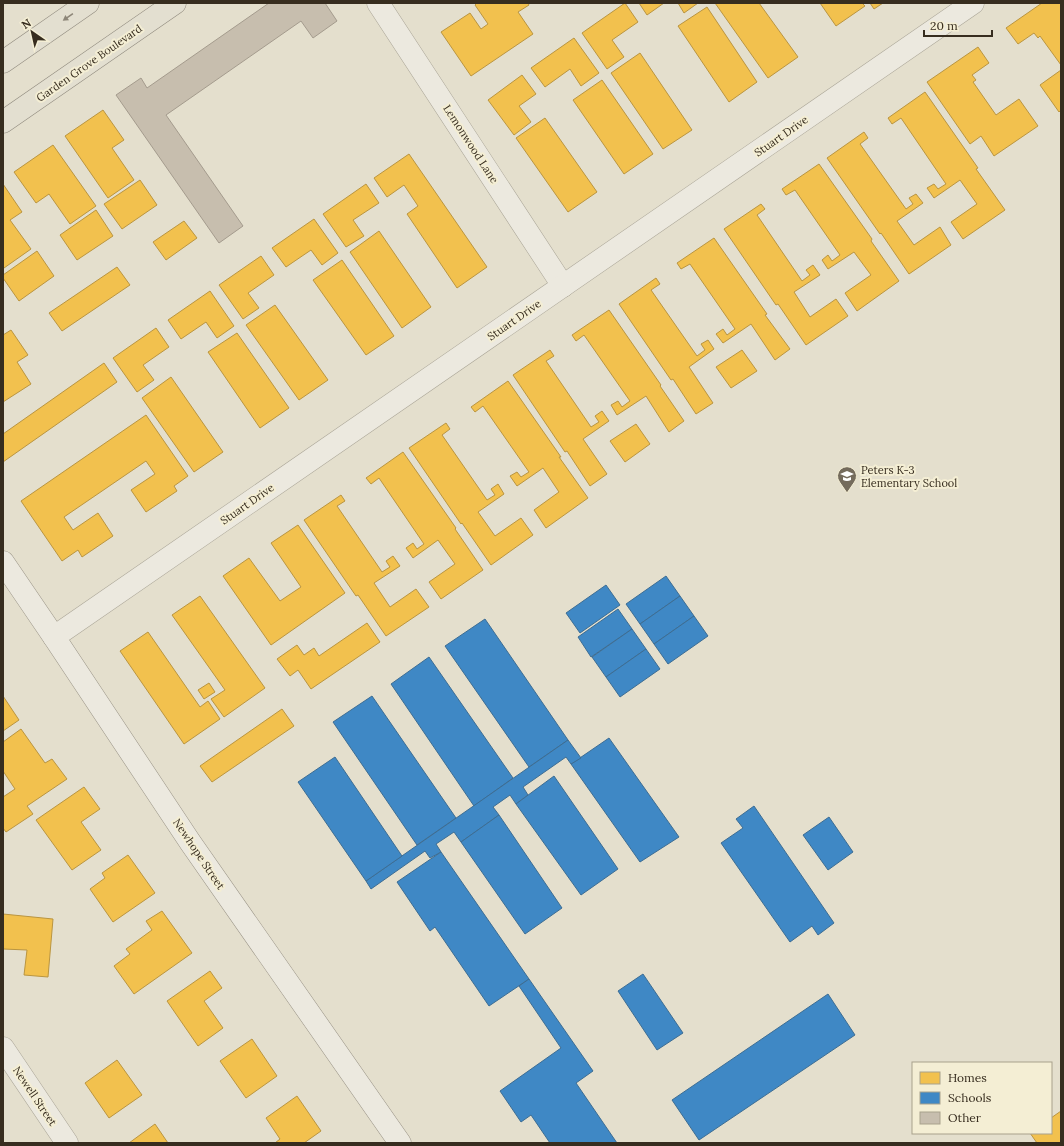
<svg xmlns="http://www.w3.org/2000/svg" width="1064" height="1146" viewBox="0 0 1064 1146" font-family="Lora,serif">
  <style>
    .homes { fill: #f2c14e; stroke: #ba9540 }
    .schools { fill: #3f88c5; stroke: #3d6d93 }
    .building { fill: #c7beae; stroke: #a49b8d }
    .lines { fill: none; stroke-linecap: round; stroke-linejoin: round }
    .street-casing { stroke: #a9a496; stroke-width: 23 }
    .secondary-casing { stroke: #999386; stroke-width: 23 }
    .primary-casing { stroke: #8f897d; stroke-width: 23 }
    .street { stroke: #ece9df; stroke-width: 22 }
    .secondary { stroke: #ece9df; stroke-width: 22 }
    .primary { stroke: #e3dfd0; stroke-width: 22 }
    .oneway { fill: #8d8678 }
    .labels { text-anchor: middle; stroke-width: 4; stroke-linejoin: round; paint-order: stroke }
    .street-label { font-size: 11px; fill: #372d1f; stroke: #f4eed4 }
    .poi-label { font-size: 11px; fill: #372d1f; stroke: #f4eed4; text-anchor: start }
  </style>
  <rect width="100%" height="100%" fill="#e4dfcd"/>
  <g class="homes">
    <path d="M477,3H528L529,5L518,12L533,34L471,76L441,32L470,13L481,29L488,24L475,5Z"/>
    <path d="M625,3L638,22L612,40L624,57L607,69L582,33Z"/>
    <path d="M639,3H664L647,15Z"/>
    <path d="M678,3H698L684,13Z"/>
    <path d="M715,3H759L798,57L768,78Z"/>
    <path d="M820,3H862L865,6L836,26Z"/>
    <path d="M870,3H883L874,9Z"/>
    <path d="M1042,3H1061V65L1040,36L1038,38L1034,33L1018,44L1006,28Z"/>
    <path d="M707,7L757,82L729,102L678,26Z"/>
    <path d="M574,38L599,73L581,86L570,69L545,87L531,68Z"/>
    <path d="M978,47L989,63L972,75L976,80L973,82L996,115L1019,99L1038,126L994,156L981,136L970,144L927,82Z"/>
    <path d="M640,53L692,130L663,149L611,73Z"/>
    <path d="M1061,70V110L1059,112L1040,85Z"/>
    <path d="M522,75L536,94L519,106L531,122L514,135L488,100Z"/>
    <path d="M602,80L653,154L624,174L573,100Z"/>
    <path d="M925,92L978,168L976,169L1005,210L963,239L951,222L977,204L960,180L934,198L927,188L934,184L938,189L946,184L901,118L892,124L888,118Z"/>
    <path d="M103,110L124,140L112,148L134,180L108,198L65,136Z"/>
    <path d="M545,118L597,192L568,212L516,138Z"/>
    <path d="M864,132L868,138L860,144L906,209L913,204L909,198L916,194L923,203L897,221L914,245L940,227L951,245L909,274L881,233L880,234L827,158Z"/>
    <path d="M53,145L96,206L70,224L49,194L36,203L14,172Z"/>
    <path d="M409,154L487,267L457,288L407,214L418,206L404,185L387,197L374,178Z"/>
    <path d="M819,164L872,239L871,241L899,281L857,311L845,293L871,275L854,252L828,269L822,260L828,255L832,261L840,255L795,190L786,195L782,189Z"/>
    <path d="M140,180L157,205L122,229L104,204Z"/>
    <path d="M3,184L22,212L10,220L31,249L4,268L3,266Z"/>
    <path d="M366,184L379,203L353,220L364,236L346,247L323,214Z"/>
    <path d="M761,204L765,209L757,215L802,281L810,275L806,270L813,265L820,275L794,292L810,317L836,299L848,316L806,345L778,304L776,305L724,229Z"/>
    <path d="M96,210L113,236L77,260L60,235Z"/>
    <path d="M314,219L338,253L322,265L311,250L286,267L272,248Z"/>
    <path d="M184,221L197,238L166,260L153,242Z"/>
    <path d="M379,231L431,307L402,328L350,252Z"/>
    <path d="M714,238L767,314L765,315L790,349L775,360L751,324L723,343L716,334L723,329L727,335L735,329L690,264L681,269L677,263Z"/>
    <path d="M37,251L54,276L19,301L3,278V275Z"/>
    <path d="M261,256L274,275L248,293L259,308L243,319L219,285Z"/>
    <path d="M342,260L394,336L366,355L313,280Z"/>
    <path d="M117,267L130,285L62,331L49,313Z"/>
    <path d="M656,278L660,284L651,290L697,356L705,350L701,344L708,340L714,349L689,367L713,403L696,414L673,379L671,380L619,304Z"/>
    <path d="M210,291L234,326L217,338L206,322L181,339L168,320Z"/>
    <path d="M275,305L328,380L299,400L246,325Z"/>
    <path d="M609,310L661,385L660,386L684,421L669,432L646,396L617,415L611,405L618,401L622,407L630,401L584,335L576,341L572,335Z"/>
    <path d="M156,328L169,347L143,365L154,380L137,392L113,358Z"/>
    <path d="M11,330L28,355L17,362L31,384L3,402V335Z"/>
    <path d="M237,333L289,408L260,428L208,352Z"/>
    <path d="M550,350L554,356L546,361L591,427L599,422L595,416L602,411L609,421L583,439L607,474L590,486L567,451L565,452L513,375Z"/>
    <path d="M742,350L757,371L731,388L716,367Z"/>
    <path d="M104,363L117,382L3,462V434Z"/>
    <path d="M171,377L223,452L194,472L142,398Z"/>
    <path d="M508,381L561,457H559L588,498L546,528L534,510L559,492L543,468L517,486L510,476L517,472L521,477L529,472L483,406L475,412L471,407Z"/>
    <path d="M146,415L188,476L174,486L177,491L146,512L131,490L155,474L146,461L64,517L73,530L98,513L113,536L82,557L78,550L62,561L21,501Z"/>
    <path d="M446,423L450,429L442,435L487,500L495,495L491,489L498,484L504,494L478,512L495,536L521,518L533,535L491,565L462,523L461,524L409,448Z"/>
    <path d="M636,424L650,444L625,462L610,441Z"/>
    <path d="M403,452L456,528L455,529L483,570L441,599L429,582L455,564L438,540L413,558L406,548L413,543L417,549L424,544L379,478L371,484L366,478Z"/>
    <path d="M341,495L345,501L337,506L382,572L390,567L386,561L393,556L400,566L374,583L390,607L416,589L429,607L386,636L358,595L356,596L304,520Z"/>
    <path d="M298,525L345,593L271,645L223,576L249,558L280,601L301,587L271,543Z"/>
    <path d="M200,596L265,688L224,717L211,699L225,690L172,615Z"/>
    <path d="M367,623L380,642L311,689L298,670L290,676L277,659L297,645L304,655L314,648L319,656Z"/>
    <path d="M148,632L200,707L208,701L220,719L184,744L120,651Z"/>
    <path d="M209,683L215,692L204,699L198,690Z"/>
    <path d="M3,696L19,720L3,731Z"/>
    <path d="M282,709L294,726L212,782L200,766Z"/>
    <path d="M21,729L45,763L52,759L67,779L27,806L33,814L6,832L3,828V797L15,789L3,771V742Z"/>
    <path d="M84,787L100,809L81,822L101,850L72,870L36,820Z"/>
    <path d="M128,855L155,893L113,922L90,889L105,878L102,873Z"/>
    <path d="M162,911L192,953L134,994L114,966L130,954L126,949L152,930L146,921Z"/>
    <path d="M3,914L53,919L48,977L24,975L27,950L3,949Z"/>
    <path d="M210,971L222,988L204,1001L223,1028L198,1046L167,1001Z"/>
    <path d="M252,1039L277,1076L246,1098L220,1061Z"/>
    <path d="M117,1060L142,1095L109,1118L85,1083Z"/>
    <path d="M297,1096L321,1131L304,1143H275L280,1139L266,1118Z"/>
    <path d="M1061,1111V1143H1037L1030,1133H1051V1118Z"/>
    <path d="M155,1124L168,1143H129Z"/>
  </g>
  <g class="schools">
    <path d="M666,576L680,596L640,624L626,604Z"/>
    <path d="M606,585L620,605L580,633L566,613Z"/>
    <path d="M680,596L694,616L654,644L640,624Z"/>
    <path d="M618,609L632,629L591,657L578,637Z"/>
    <path d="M694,616L708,636L668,664L654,644Z"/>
    <path d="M485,619L568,740L529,767L445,646Z"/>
    <path d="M632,629L646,649L606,677L592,657Z"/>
    <path d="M646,649L660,669L620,697L606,677Z"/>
    <path d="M429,657L513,778L474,806L391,684Z"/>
    <path d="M372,696L456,818L417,845L333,722Z"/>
    <path d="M609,738L679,837L640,862L571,764Z"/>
    <path d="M568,740L581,758L571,764L566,757L523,787L528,795L516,804L510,795L493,807L499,815L461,842L454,832L436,844L441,852L430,858L425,851L371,889L366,881Z"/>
    <path d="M335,757L402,856L366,881L298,782Z"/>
    <path d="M554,776L618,869L581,895L516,804Z"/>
    <path d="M754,806L834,923L818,935L812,926L790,942L721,843L743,828L736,819Z"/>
    <path d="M499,815L562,908L525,934L461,842Z"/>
    <path d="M829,817L853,852L828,870L803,835Z"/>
    <path d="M441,852L529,979L489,1006L435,927L430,931L397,882Z"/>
    <path d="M643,974L683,1033L657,1050L618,991Z"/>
    <path d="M529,979L593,1071L576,1083L617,1143H550L531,1115L521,1122L500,1091L561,1048L519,986Z"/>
    <path d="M828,994L855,1035L699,1140L672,1100Z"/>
  </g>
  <path class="building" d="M269,3H325L337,21L313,38L301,21L166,115L243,226L219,243L116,95L141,78L147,88Z"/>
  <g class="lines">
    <defs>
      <g id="street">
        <path d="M378,3L563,286"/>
        <path d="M54,637L973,3"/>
        <path d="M3,1048L67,1143"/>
      </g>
      <path id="secondary" d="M3,562L54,637L190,842L400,1143"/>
      <g id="primary">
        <path d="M3,62L88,3"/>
        <path d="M3,122L175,3"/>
      </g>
    </defs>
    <use href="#street" class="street-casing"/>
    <use href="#secondary" class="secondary-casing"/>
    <use href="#primary" class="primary-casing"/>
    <use href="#street" class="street"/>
    <use href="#secondary" class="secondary"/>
    <use href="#primary" class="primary"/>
  </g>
  <defs><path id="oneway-solid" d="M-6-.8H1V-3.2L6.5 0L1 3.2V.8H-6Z"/></defs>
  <use class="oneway" href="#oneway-solid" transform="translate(68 17) rotate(145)"/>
  <defs>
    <symbol id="school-pin" viewBox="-11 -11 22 30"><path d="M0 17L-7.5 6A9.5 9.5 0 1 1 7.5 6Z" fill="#746b5c" stroke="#f4eed4"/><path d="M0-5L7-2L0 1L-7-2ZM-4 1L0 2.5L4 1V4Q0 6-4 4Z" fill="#fff"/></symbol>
  </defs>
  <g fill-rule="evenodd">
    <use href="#school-pin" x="836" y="465" width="22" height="30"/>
  </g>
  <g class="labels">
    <g class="street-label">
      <text transform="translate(89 63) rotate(-35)" y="4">Garden Grove Boulevard</text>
      <text transform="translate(781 136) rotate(-35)" y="4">Stuart Drive</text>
      <text transform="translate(471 144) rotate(57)" y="4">Lemonwood Lane</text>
      <text transform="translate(514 320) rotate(-35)" y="4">Stuart Drive</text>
      <text transform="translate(247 504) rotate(-35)" y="4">Stuart Drive</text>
      <text transform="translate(199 854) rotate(56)" y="4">Newhope Street</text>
      <text transform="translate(35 1096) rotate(56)" y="4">Newell Street</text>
    </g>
    <g class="poi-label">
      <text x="861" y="474">Peters K-3<tspan x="861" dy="13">Elementary School</tspan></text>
    </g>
  </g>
  <rect width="1064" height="1146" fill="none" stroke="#372d1f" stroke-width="8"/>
  <rect x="912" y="1062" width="140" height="72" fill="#f4eed4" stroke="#a8a18c"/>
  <rect x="920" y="1072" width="20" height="12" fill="#f2c14e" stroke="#a8a18c"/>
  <text x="948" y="1082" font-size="12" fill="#372d1f">Homes</text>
  <rect x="920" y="1092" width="20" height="12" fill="#3f88c5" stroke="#a8a18c"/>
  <text x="948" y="1102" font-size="12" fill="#372d1f">Schools</text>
  <rect x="920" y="1112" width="20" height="12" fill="#c7beae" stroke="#a8a18c"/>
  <text x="948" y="1122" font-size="12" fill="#372d1f">Other</text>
  <g transform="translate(32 32) rotate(326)" stroke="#f4eed4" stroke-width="3" paint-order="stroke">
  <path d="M0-3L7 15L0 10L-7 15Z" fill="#372d1f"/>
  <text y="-6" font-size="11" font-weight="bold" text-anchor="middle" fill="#372d1f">N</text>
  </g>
  <path d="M924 30v6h68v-6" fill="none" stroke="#372d1f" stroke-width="2"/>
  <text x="930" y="30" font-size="12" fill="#372d1f" stroke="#f4eed4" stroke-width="3" paint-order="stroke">20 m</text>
</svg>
